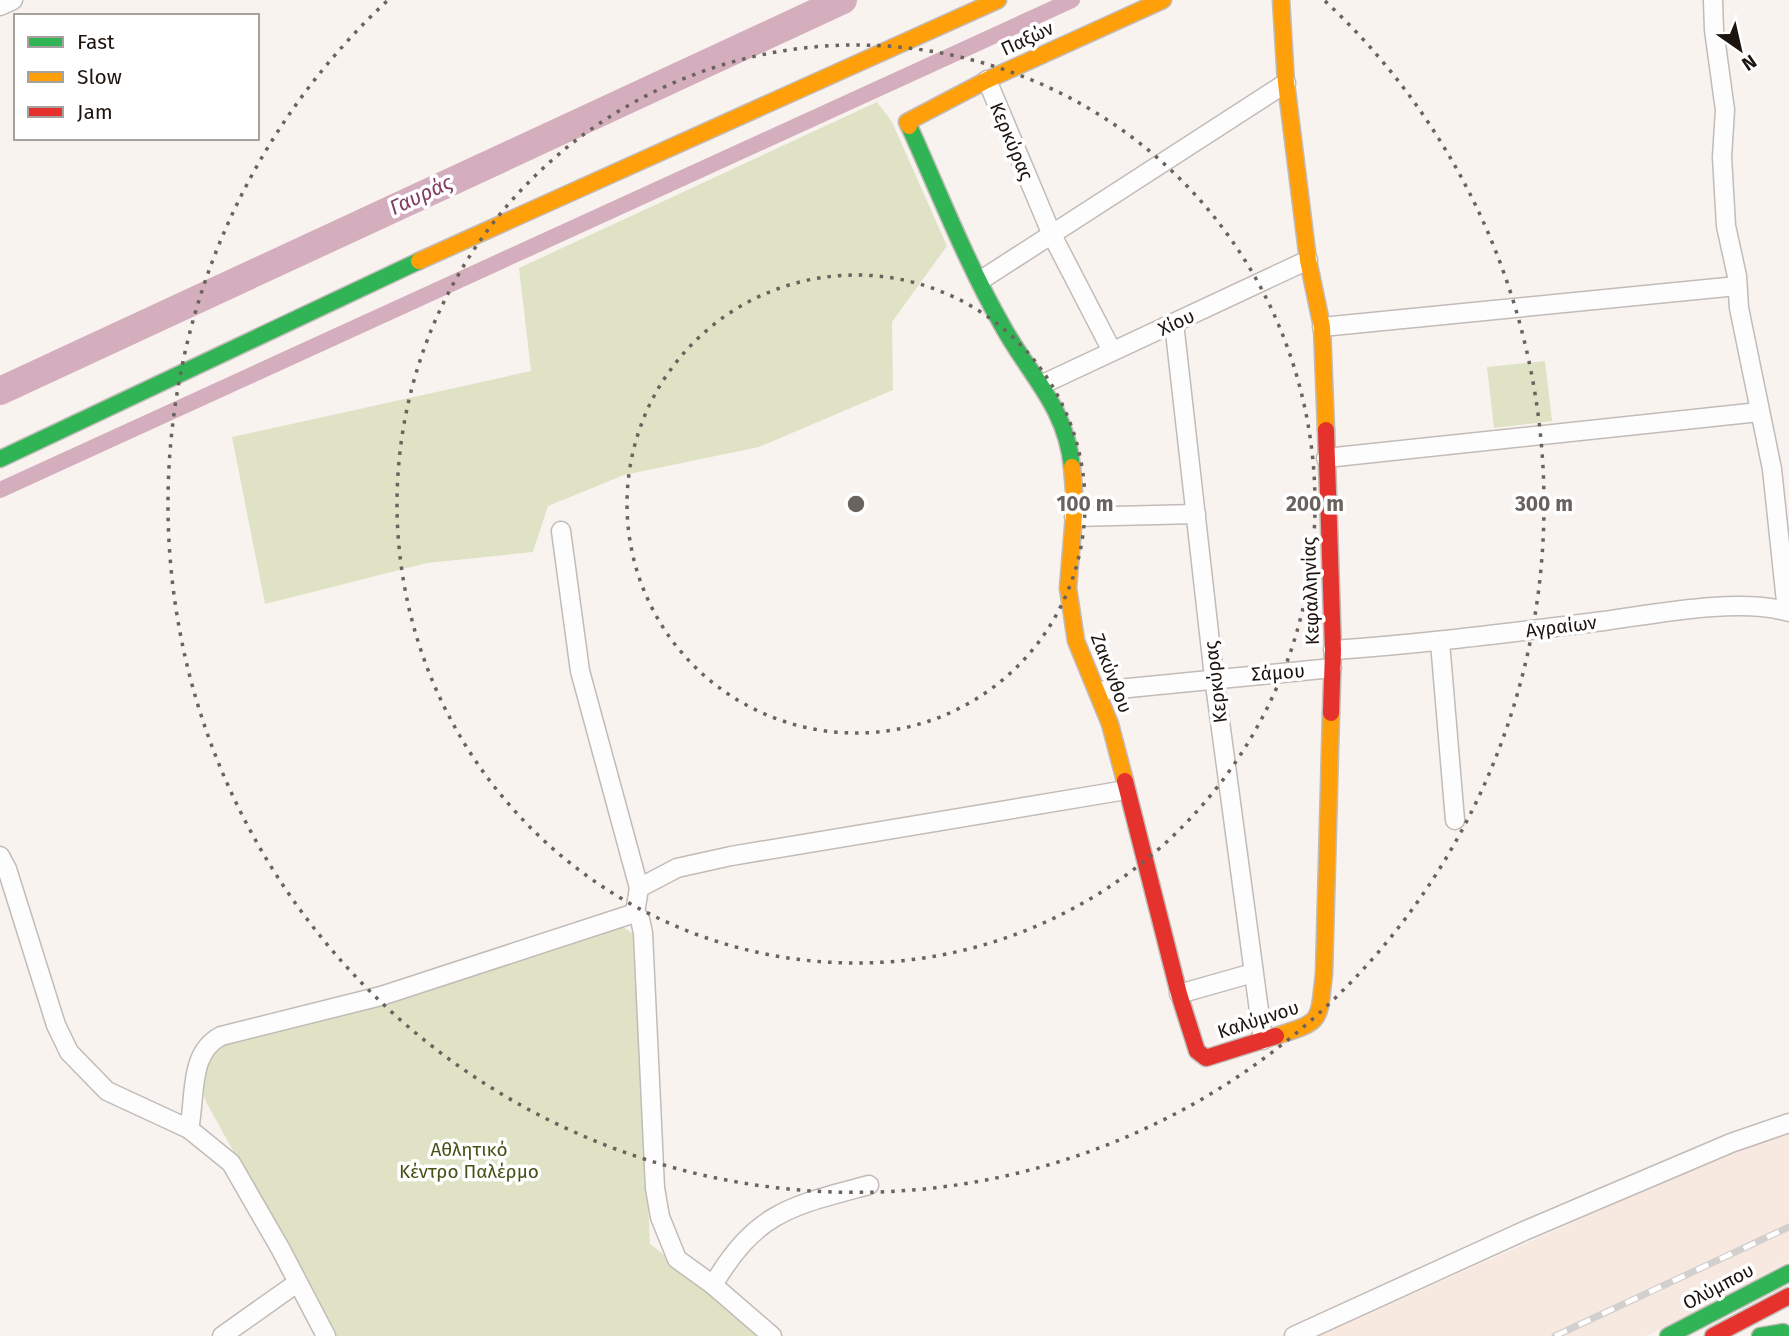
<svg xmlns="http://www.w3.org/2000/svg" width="1789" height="1336" viewBox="0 0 1789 1336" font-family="'Fira Sans',sans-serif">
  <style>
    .built { fill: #f7e9e0 }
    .green { fill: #e0e2c5 }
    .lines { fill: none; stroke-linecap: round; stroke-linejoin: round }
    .canal { stroke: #d5aebe; stroke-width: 16 }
    .river { stroke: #d5aebe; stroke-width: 28 }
    .street-casing { stroke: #c2bbb7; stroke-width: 21 }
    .fast-casing { stroke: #c2bbb7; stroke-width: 19 }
    .slow-casing { stroke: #c2bbb7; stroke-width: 19 }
    .jam-casing { stroke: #c2bbb7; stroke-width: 19 }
    .street { stroke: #fefdfd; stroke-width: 18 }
    .fast { stroke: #30b455; stroke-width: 16 }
    .slow { stroke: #ff9f0a; stroke-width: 16 }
    .jam { stroke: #e5322d; stroke-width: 16 }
    .rail-casing { stroke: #d2d0cf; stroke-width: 7 }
    .rail { stroke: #fff; stroke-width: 4.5; stroke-dasharray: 13; stroke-linecap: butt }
    .ring { fill: none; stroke: #6a625d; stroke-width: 3.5; stroke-dasharray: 3.5 7 }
    .labels { text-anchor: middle; stroke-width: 7; stroke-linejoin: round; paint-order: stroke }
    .street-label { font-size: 19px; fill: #1d140e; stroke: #fff }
    .park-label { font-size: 19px; fill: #495117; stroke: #fff }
    .water-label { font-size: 21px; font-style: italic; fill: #7f3e5f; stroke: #fff }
    .centre { fill: #6a625d; stroke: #fff; stroke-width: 3.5 }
    .ring-label { font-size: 21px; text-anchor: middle; font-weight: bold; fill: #6a625d; stroke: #fff; stroke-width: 7; stroke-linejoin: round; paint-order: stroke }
  </style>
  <rect width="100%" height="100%" fill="#f9f3f0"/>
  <path class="built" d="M1789,1132V1261L1647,1336H1318L1756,1141Z"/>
  <g class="green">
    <path d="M877,102L892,122L947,246L892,322L893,390L759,447L624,475L548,506L533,552L427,563L265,604L232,437L531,371L519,268Z"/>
    <path d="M1545,361L1552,421L1494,428L1487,367Z"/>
    <path d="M620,925L632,933L636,940L650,1244L767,1336H336L206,1102C198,1080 205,1067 215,1046Z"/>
  </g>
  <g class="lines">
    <path class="canal" d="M0,490L1072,0"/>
    <path class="river" d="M0,391L843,0"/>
    <defs>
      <g id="street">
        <path d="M1713,0L1714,30L1725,110L1722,157L1726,226L1737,276L1739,308L1772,469L1787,611"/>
        <path d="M0,6L13,0"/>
        <path d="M987,80L1052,235L1112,351"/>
        <path d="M981,280L1286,83"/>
        <path d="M1174,323L1214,677L1263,1040"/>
        <path d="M1322,327L1737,286"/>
        <path d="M1043,384L1308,260"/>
        <path d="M1326,458L1759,412"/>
        <path d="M1074,517L1196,514"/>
        <path d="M561,531L580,671L639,888"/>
        <path d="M1440,642L1455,820"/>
        <path d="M1333,650C1424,644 1514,632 1604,621C1655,614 1740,597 1789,612"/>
        <path d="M1098,691L1332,668"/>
        <path d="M0,856L7,869L56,1025L69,1052L107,1091L189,1129L231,1163L280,1248L326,1336"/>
        <path d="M1179,994L1253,973"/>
        <path d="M189,1129C196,1097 188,1053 221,1036L381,996L635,913"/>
        <path d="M713,1285C757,1211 791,1206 869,1185"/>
        <path d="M222,1336L297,1283"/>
        <path d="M772,1336L713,1285L677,1259L660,1217L655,1188L643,933L640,919L635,913L639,888L677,868L731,856L1126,790"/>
        <path d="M1294,1336L1524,1231L1731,1143L1789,1123"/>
      </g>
      <g id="fast">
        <path d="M909,126C939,192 966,262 1002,325C1029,375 1066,406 1072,467"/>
        <path d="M0,459L419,261"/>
        <path d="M1668,1336L1789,1273"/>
        <path d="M1760,1336L1783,1332"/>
      </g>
      <g id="slow">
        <path d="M1281,0L1286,83L1308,260L1322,327L1326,430"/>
        <path d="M909,126L907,122L987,80L1163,0"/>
        <path d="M419,261L998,0"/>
        <path d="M1072,467L1075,503L1068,588L1076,641L1110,724L1125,781"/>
        <path d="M1276,1036C1324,1021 1318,1022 1324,974L1331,713"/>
      </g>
      <g id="jam">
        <path d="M1326,430L1333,650L1331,713"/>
        <path d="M1125,781L1179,994L1197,1051L1206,1058L1276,1036"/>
        <path d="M1713,1336L1789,1296"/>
      </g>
    </defs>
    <use href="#street" class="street-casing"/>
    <use href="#fast" class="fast-casing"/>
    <use href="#slow" class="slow-casing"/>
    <use href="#jam" class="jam-casing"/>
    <use href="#street" class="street"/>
    <use href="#fast" class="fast"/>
    <use href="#slow" class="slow"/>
    <use href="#jam" class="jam"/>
    <defs>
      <path id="rail" d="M1555,1336L1789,1227"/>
    </defs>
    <use href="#rail" class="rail-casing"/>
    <use href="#rail" class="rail"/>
  </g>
  <g class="ring">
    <circle cx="856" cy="504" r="229"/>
    <circle cx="856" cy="504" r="459"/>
    <path d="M1325 1A688 688 0 1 1 387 1"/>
  </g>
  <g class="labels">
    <g class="street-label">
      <text transform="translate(1027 38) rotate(-25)" y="7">Παξών</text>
      <text transform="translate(1012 141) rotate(67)" y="7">Κερκύρας</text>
      <text transform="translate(1176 322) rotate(-25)" y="7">Χίου</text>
      <text transform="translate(1310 591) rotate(-92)" y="7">Κεφαλληνίας</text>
      <text transform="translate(1561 626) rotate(-7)" y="7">Αγραίων</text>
      <text transform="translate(1278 672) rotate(-4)" y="7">Σάμου</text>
      <text transform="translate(1112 673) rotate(69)" y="7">Ζακύνθου</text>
      <text transform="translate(1215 682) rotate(-97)" y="7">Κερκύρας</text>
      <text transform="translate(1258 1019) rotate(-18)" y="7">Καλύμνου</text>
      <text transform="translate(1718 1286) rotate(-28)" y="7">Ολύμπου</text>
    </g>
    <g class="park-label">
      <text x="469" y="1156">Αθλητικό<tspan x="469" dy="22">Κέντρο Παλέρμο</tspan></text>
    </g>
    <g class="water-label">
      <text transform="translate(421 195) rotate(-25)" y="7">Γαυράς</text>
    </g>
  </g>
  <circle cx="856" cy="504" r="10" class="centre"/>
  <g class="ring-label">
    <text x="1085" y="511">100 m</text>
    <text x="1315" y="511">200 m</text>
    <text x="1544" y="511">300 m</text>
  </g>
  <rect x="14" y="14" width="245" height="126" fill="#ffffff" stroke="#a5a19f" stroke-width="2"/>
  <rect x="28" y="37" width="35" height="10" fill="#30b455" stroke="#a5a19f" stroke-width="2"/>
  <text x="77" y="49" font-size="21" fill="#1d140e">Fast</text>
  <rect x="28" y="72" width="35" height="10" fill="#ff9f0a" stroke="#a5a19f" stroke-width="2"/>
  <text x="77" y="84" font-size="21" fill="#1d140e">Slow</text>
  <rect x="28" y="107" width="35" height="10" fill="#e5322d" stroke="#a5a19f" stroke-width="2"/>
  <text x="77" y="119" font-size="21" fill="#1d140e">Jam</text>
  <g transform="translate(1740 49) rotate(146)" stroke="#ffffff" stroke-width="5" paint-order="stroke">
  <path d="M0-5L12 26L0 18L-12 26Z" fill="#1d140e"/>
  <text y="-10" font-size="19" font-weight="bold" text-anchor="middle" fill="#1d140e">N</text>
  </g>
</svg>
